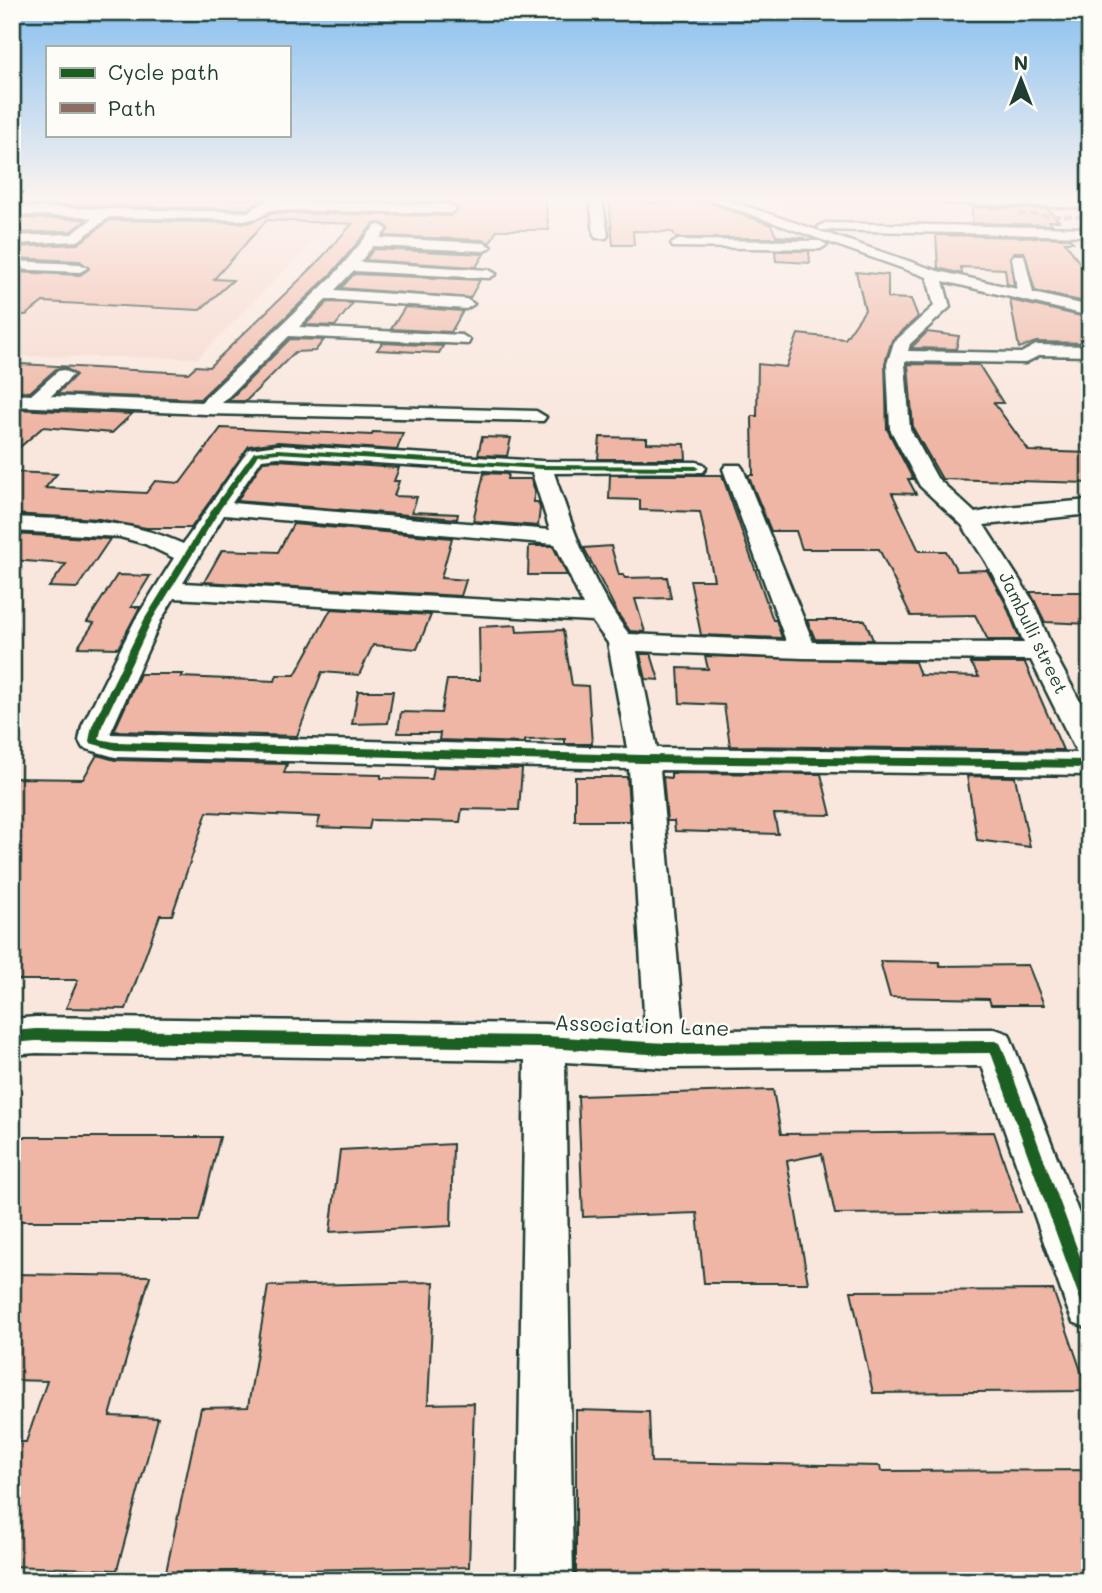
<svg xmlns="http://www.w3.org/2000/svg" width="1102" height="1593" viewBox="0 0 1102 1593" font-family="Mali,sans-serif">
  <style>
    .built { fill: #f6d8cd }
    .building { fill: #efb6a5; stroke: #1f3d34; stroke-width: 2 }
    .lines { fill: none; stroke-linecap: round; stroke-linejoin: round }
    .minor-casing { stroke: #1f3d34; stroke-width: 5 }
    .minor { fill: #fdfcf7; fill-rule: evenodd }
    .quiet { stroke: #8d6e63; stroke-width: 3.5; stroke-dasharray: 8 3.5; stroke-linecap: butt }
    .cycleway-casing { stroke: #fdfcf7; stroke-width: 5 }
    .cycleway { fill: #1b5e20; fill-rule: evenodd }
    .labels { text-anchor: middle; stroke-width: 5; stroke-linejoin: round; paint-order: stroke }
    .street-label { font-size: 18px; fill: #1f3d34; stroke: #fdfcf7 }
    .near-street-label { font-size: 21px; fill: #1f3d34; stroke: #fdfcf7 }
  </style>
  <rect width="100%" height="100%" fill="#f9e7de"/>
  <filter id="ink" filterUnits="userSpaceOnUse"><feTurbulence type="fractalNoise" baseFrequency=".0143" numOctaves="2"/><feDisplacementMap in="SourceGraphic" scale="14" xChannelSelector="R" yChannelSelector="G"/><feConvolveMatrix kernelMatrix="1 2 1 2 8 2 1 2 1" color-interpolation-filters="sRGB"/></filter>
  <g filter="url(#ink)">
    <g class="built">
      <path d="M783,199H951L958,208L930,209L941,226L817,224L792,213Z"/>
      <path d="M12,214L335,219L198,358L12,356Z"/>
    </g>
    <g class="building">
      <path d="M40,199H264L247,209L12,204V200Z"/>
      <path d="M424,199H545L549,230H497L490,243L484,240L385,236L388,227L381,223H374L333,272L200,399L57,394L76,375L64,367L56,369L30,392L12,391V372L20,364L188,373L196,366L209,367L315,265L352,224L267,220L214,279L233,280L200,310L43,302L26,315L12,314V272L80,275L89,269L80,261L12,258V247L78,244L110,220L248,223L272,213L450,216L458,210L450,202L398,201Z"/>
      <path d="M609,200L644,201V203L705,201L771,225L776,236L805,238H676L673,232L633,231L634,245H613Z"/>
      <path d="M972,207L1047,209L1059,221H1049L1053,225L972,223Z"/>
      <path d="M12,218L82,219L86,220L71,231L12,233Z"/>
      <path d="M936,235L1069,238L1073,242H1065L1090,278V303L1035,291L1024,252H1014L1010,257L1014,286L1007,284L1005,269L961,267L962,274L938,268Z"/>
      <path d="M374,249L484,254L476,267L365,260Z"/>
      <path d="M775,251H809L810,263L776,261Z"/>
      <path d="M856,272L888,275V298L911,299L918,317L892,340L885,363L887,429L913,479H908L916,494L892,493L919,551H946L957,571L987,570L1005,602L1020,640H988L975,615L911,616L879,549H802L796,531H771L748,475H753L752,416H757L758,364L786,367L798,334L845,339L865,310Z"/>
      <path d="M354,274L480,280L470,298L341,288Z"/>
      <path d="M1010,300L1090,318V343L1036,342L1019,348Z"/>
      <path d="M328,302L353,303L335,326L305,325Z"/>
      <path d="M405,307L463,311L451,332L391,329Z"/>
      <path d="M927,332L959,336L956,349L911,348Z"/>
      <path d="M290,339L324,340L315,351L295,352L246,401H228Z"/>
      <path d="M382,343L443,346L439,353L377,350Z"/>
      <path d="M908,364L979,365L1003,403H994L1029,451L1090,453V483L942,479L913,428Z"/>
      <path d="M12,409L132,414L112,433L43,427L12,454Z"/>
      <path d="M221,428L372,435L373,432L403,433L397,450L278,442L249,446L191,528H146L99,519L12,514V472L57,474L45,488L146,493L155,481L180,483Z"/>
      <path d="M482,437L511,438L507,456L478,455Z"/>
      <path d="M600,437L647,438V443L685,444L686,459H598Z"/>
      <path d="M278,460L399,468L394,481H399L394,496L417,497L412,512L458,514L457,519L237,501L263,461Z"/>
      <path d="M484,473L508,474L507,479H531L535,491L533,502H538L540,508L538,526L473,521Z"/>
      <path d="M610,475H722L773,620H776L782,638L701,635L690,580H714L700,512L640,510V500L609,499Z"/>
      <path d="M293,524L452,538L441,578L466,580L461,596L204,582L222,550L278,552Z"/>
      <path d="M12,534L110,539L77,588L49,587L66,564L12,560Z"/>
      <path d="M529,546H553L567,575H528Z"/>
      <path d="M611,546L619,575H623L625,578L667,577L671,598L635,599L645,632L630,631L618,614L584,548Z"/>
      <path d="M117,575L150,576L131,607H140L118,648L78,647L94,623L87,622Z"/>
      <path d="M1030,592H1090V624L1045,622Z"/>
      <path d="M331,609L431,615L417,649L373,645L359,675L322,672L297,736L114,731L140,674H183L181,677L275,681L277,675H295Z"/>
      <path d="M807,620H865L873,640L815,639Z"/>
      <path d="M516,625L517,632L563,630L572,685L588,686L592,744H565V739L525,740V743L439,740L440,733H398L401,712L441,713L447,680H480L479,627Z"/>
      <path d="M640,654H651L659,680L646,679Z"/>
      <path d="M705,656L915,662L920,675L979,677L971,663H1025L1063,750L730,746L724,705L680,703L678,668L708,669Z"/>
      <path d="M358,691H393L388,723L352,724Z"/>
      <path d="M97,755L115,760L287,764L284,773L381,775V778L432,779L434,767L522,769L519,810L462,809L460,822L371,820L369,829L317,827L320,817L207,812L172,915H160L126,1009L66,1008L78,980H12V778L83,779Z"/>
      <path d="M671,773L821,774L831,815L774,814L778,834L675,831L674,821H667L663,777L671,778Z"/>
      <path d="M967,776L1015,777L1030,847L977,840Z"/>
      <path d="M575,777H627L630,821H575Z"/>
      <path d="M880,961L939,962L940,966L1028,965L1044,1005H991L989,999L890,997Z"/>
      <path d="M773,1090L781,1134L994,1132L1021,1212L835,1214L822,1154L787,1161L808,1283H704L697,1213L583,1217L578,1096Z"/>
      <path d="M12,1137H220L199,1221H12Z"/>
      <path d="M453,1144L451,1226L330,1232L340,1150Z"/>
      <path d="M12,1274L150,1276L110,1416L158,1418L117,1570L12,1566V1442H26L47,1381L12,1380Z"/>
      <path d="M434,1282L428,1404L474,1403L469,1567L166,1572L201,1408L248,1407L268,1286Z"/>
      <path d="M1053,1290L1088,1391L873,1393L851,1291Z"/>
      <path d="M576,1410L649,1412L651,1462L880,1466L881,1471L1090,1470V1576L902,1578V1581H576Z"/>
    </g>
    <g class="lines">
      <defs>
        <g id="minor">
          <path d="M269,199H282L279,202L450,205L456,209L450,213L271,210L260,217L248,220L109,217L78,241L12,244V236L72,234L92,219L82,216L12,215V207L248,212Z"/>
          <path d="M590,199H602L608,235L606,238H596L594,235Z"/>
          <path d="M707,199H725L938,271L1017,289L1012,258L1014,255H1024L1033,293L1090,306V316L943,281L950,307L910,344L908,351L1021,353L1036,345L1090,346V356L1040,355L1025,363L905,361V364L910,429L937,478L975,513L1006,507L1090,500V514L984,525L1033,601L1055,655L1090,720V775L660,770L684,1030L995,1029L1009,1034L1090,1242V1329L1073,1322L1066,1305L982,1066L666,1068L565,1062L573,1581H517L525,1060L36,1053L12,1055V1019L36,1017L545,1024L645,1029L629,769L115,757L83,748L79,741L82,726L135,620L174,558L145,544L120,537L12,531V517C73,520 126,518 183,544L249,449L278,445L541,461L696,462L703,464L706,468L703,472L554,473C573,529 592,587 629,634L786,641L723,469L726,465H740L743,469L813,642L1024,643L1007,601L986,562L962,525L920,486L890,429L887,364L894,342L934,306L927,277ZM278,457L532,473L550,530L232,503L262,459ZM224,515L555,544L583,605L183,583ZM174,598L592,621L608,643L627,748L110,734L161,620ZM637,651L803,658L1031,660L1077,753L657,748Z"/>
          <path d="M936,199L1090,200V208L942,203Z"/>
          <path d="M825,223L1090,228V236L820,230L818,227Z"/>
          <path d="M380,225L387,229L380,238L484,243L491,247L484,251L373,246L360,262L489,270L496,274L489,278L353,271L335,290L466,299L474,304L466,309L327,299L299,327L462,335L470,340L468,344L289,336L222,403L536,411L546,417L543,421L206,414L12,406V394L31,395L58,371L64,370L73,375L51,396L201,402L335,274L375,226Z"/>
          <path d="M678,240L820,241L827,245L820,249L673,247L671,244Z"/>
          <path d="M12,261L80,264L87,268L80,272L12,269Z"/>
        </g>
      </defs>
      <use href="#minor" class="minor-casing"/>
      <use href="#minor" class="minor"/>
      <path class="quiet" d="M1018,214L1090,217"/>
      <defs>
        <g id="cycleway">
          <path d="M278,449L541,465L696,466L699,468L696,470L541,469L278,453L258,455L221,508L152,620L102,726L99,739L115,742L644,755L1090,760V768L644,763L115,750L90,743L89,741L92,726L144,620L213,508L254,452Z"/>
          <path d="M36,1029L545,1036L666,1043L995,1041L1000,1043L1002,1047L1090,1283V1313L1084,1311L1082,1305L991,1053L666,1055L545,1048L36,1041L12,1043V1031Z"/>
        </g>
      </defs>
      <use href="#cycleway" class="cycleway-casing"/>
      <use href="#cycleway" class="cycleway"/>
    </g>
  </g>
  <linearGradient id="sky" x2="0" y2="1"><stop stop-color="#89c0ef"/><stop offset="0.47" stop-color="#fcf4f0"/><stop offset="1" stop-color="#fcf4f0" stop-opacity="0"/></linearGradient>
  <rect width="1102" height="422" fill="url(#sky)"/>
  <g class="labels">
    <g class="street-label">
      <text transform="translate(1033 633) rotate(64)" y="6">Jambulli street</text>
    </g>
    <g class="near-street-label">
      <text transform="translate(642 1026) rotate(2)" y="7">Association Lane</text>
    </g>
  </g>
  <rect width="1102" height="1593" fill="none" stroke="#fdfcf7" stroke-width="42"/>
  <rect x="21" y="21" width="1060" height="1551" fill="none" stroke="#1f3d34" stroke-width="2.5" filter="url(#ink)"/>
  <rect x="46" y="46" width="245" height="91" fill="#fdfcf7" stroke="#a4b0a9" stroke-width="2"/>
  <rect x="60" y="68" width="35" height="10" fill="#1b5e20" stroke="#a4b0a9" stroke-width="2"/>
  <text x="108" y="80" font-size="21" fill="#1f3d34">Cycle path</text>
  <rect x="60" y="103" width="35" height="10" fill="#8d6e63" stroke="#a4b0a9" stroke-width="2"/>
  <text x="108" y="116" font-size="21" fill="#1f3d34">Path</text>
  <g transform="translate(1021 80)" stroke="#fdfcf7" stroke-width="5" paint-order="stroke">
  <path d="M0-5L12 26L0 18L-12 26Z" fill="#1f3d34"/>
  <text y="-10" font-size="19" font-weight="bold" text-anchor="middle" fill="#1f3d34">N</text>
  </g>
</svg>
